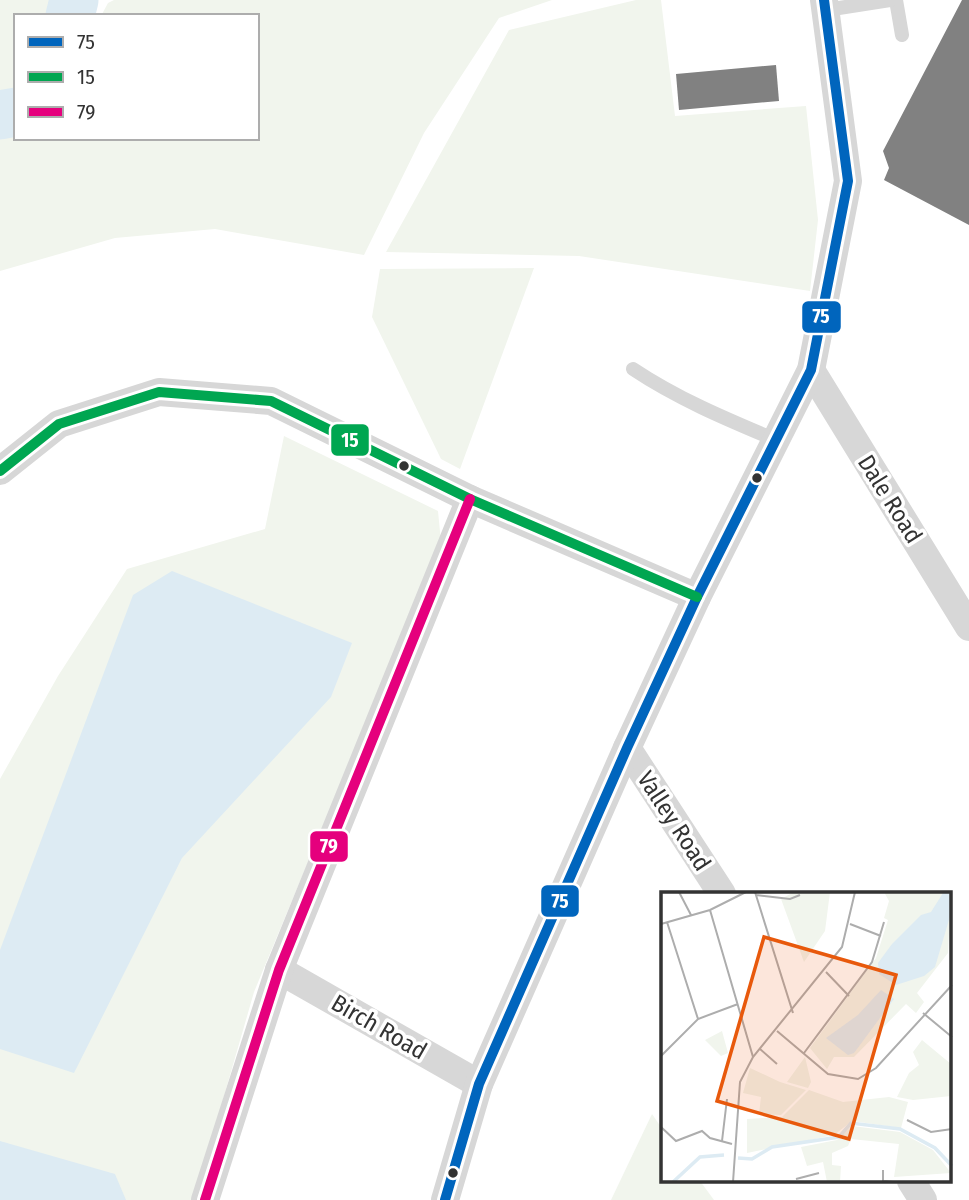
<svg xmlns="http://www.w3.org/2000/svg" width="969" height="1200" viewBox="0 0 969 1200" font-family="'Fira Sans Condensed',sans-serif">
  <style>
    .green { fill: #f1f5ed }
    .water { fill: #ddebf3 }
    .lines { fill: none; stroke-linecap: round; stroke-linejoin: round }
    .river { stroke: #ddebf3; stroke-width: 49 }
    .building { fill: #818181 }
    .service { stroke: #d7d7d7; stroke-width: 14 }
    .minor { stroke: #d7d7d7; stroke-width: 28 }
    .bus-1-casing { stroke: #fff; stroke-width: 16 }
    .bus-2-casing { stroke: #fff; stroke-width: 16 }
    .bus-3-casing { stroke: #fff; stroke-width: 16 }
    .bus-1 { stroke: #0065bd; stroke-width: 10 }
    .bus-2 { stroke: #00a651; stroke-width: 10 }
    .bus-3 { stroke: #e5007d; stroke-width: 10 }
    .bus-dot { fill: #333; stroke: #fff; stroke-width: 2.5 }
    .labels { text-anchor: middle; stroke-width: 7; stroke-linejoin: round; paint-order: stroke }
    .street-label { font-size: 24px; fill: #333; stroke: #fff }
    .inset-river { fill: none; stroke: #ddebf3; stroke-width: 3.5 }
    .inset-road { fill: none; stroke: #adadad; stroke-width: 2 }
    .view { fill: #e8590c; fill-opacity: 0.15; stroke: #e8590c; stroke-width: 3.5 }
    .inset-edge { fill: none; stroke: #333; stroke-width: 3.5 }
    .line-badge { stroke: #fff; stroke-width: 2.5 }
    .badge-label { font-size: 19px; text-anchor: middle; font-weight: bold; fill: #fff }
  </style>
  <rect width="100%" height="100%" fill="#fff"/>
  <g class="green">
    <path d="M0,0H57L53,16H16V89L0,98Z"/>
    <path d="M114,0H552L499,18L424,133L364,255L215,229L115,238L0,271V134L16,129V138H257V16H101L108,3Z"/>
    <path d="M636,0H661L675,116L806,106L818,220L810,291L579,256L386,252L509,30Z"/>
    <path d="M534,268L460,469L441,459L372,317L380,269Z"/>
    <path d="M284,436L438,511L441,542L254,992L194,1200H0V779L58,676L127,569L265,529Z"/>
    <path d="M652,1114L663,1130V1181H700L714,1200H611Z"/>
  </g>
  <g class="water">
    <path d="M172,571L352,643L331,697L182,858L74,1073L0,1049V950L133,595Z"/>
    <path d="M0,1141L115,1174L126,1200H0Z"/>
  </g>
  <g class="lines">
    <g class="river">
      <path d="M70,16L74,0"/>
      <path d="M0,115L16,112"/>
    </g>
  </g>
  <g class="building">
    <path d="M962,0H969V225L884,180L889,168L883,151Z"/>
    <path d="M776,65L779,101L679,110L676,74Z"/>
  </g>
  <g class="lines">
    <g class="service">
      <path d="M896,0L902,35"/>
      <path d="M826,10L890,0"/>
      <path d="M633,369C678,399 726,419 776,440"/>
    </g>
    <g class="minor">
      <path d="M811,370L969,627"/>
      <path d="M0,471L59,424L159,392L271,401L470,499L697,597"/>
      <path d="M627,748L722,894"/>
      <path d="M279,970L479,1084"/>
      <path d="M911,1181L923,1200"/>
      <path d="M205,1200L279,970L470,499"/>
      <path d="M445,1200L479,1084L627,748L697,597L811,370L848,181L824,0"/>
    </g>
    <defs>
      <path id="bus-1" d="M445,1200L479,1084L627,748L697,597L811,370L848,181L824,0"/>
      <path id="bus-2" d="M0,471L59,424L159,392L271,401L470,499L697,597"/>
      <path id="bus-3" d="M205,1200L279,970L470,499"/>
    </defs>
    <use href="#bus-1" class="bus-1-casing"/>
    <use href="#bus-2" class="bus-2-casing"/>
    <use href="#bus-3" class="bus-3-casing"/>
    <use href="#bus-1" class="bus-1"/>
    <use href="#bus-2" class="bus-2"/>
    <use href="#bus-3" class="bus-3"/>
  </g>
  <g class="bus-dot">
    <circle cx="404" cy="466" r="6"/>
    <circle cx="757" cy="478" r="6"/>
    <circle cx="453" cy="1173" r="6"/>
  </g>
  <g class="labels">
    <g class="street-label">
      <text transform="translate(890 499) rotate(58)" y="8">Dale Road</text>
      <text transform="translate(674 821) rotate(57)" y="8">Valley Road</text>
      <text transform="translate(379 1027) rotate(30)" y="8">Birch Road</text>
    </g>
  </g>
  <g transform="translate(661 892)">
    <rect width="290" height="290" fill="#fff"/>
    <path d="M133,0H169L164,39L143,70L120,7ZM223,0H290L287,61L256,101L263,110L255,121L245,112L193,165H173L166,177L149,156L215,66L227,28L223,26L228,9ZM61,139L67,161L60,164L44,148ZM261,148L290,172V204L252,208L236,205L248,181L258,173L252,160ZM144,165L150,190L147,196L126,190ZM89,176L119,190L145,198L120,223L98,222L100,205L82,201ZM148,198L182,210L228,205L247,210L240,236L191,229L173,243L86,261V227L121,225ZM191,234L239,240L272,258L290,281L233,285L238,252L190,247L187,254L171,261V273L180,274L179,290H166L162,270L146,274L140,255L176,248Z" fill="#f1f5ed"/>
    <path d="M282,1H290V21L274,75L263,84L235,93L218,82L217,71L231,52L260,23L270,20ZM220,98L233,107L193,161L187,163L165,146L197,123Z" fill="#ddebf3"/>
    <path class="inset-river" d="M77,266L91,267L111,255L178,245L190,231L239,237L274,256L291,274M12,290L39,265L63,263"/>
    <path class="inset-road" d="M18,0L30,23M94,0L132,121M95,3L129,7L139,3M49,18L92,165M6,30L37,127M0,32L49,18L85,0M189,32L220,44M165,80L188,104M262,121L291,145M116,139L167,182L197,187L215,176L291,93M99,157L116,172M143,161L211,70L223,30M0,164L37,127L77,112M246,228L270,240L291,237M0,235L15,249L41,239L49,246L71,252M61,249L66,207M222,278V289L232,290M135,287L158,281M72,290L79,190L92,165L181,55L194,0"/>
    <path class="view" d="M103,45L235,83L188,247L56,209Z"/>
    <rect width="290" height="290" class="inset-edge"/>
  </g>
  <g class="line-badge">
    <rect x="801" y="300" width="41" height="34" rx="7" fill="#0065bd"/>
    <rect x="330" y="423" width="40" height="34" rx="7" fill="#00a651"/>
    <rect x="309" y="830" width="40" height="33" rx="7" fill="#e5007d"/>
    <rect x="540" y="884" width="40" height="34" rx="7" fill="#0065bd"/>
  </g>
  <g class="badge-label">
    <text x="821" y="323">75</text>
    <text x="350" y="447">15</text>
    <text x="329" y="853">79</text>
    <text x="560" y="908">75</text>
  </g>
  <rect x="14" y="14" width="245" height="126" fill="#ffffff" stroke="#adadad" stroke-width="2"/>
  <rect x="28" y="37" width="35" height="10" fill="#0065bd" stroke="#adadad" stroke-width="2"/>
  <text x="77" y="49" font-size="21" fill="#333333">75</text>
  <rect x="28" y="72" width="35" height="10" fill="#00a651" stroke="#adadad" stroke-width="2"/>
  <text x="77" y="84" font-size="21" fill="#333333">15</text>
  <rect x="28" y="107" width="35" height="10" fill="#e5007d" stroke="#adadad" stroke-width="2"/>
  <text x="77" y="119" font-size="21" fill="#333333">79</text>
</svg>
